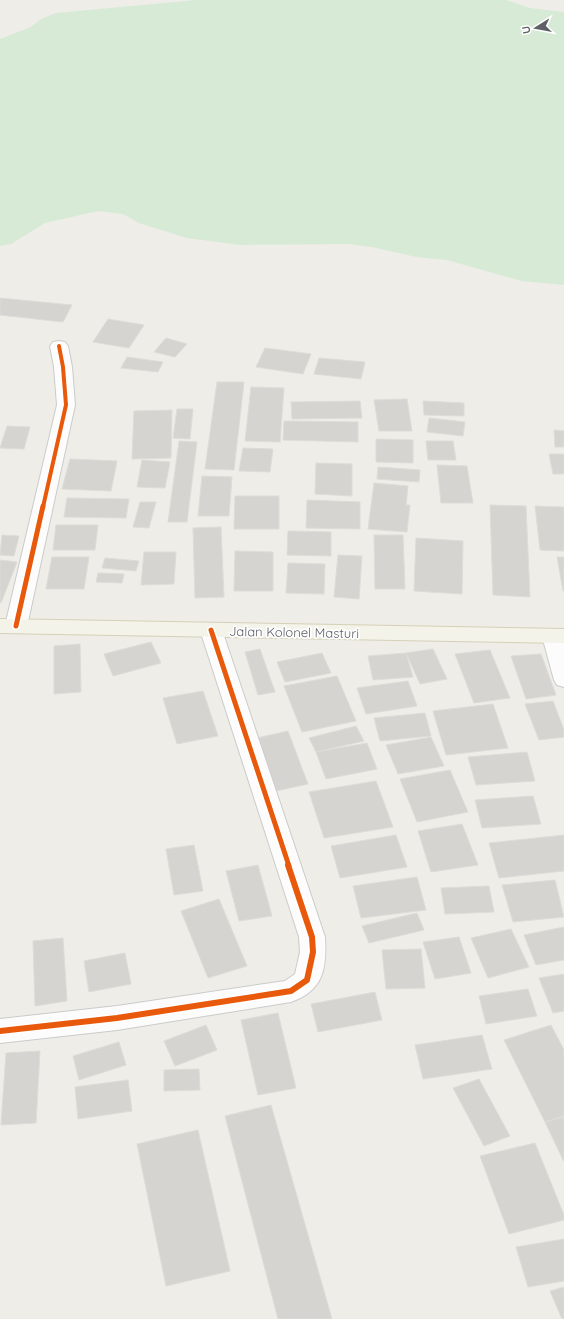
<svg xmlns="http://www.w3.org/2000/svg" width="564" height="1319" viewBox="0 0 564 1319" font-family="Quicksand,sans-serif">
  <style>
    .green { fill: #d6ead6 }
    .building { fill: #d5d4d1; stroke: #dddcd7 }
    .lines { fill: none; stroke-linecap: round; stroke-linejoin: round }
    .service-casing { stroke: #cbcbca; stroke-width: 2 }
    .minor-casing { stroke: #cbcbca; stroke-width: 2 }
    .primary-casing { stroke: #d5d1b6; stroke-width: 2 }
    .service { fill: #fcfcfc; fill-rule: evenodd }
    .minor { fill: #fcfcfc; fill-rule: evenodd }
    .primary { fill: #f3f3e9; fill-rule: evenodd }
    .cycleway-far2-casing { stroke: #fff; stroke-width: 6 }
    .cycleway-far1-casing { stroke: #fff; stroke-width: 8 }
    .cycleway-casing { stroke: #fff; stroke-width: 9 }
    .cycleway-far2 { stroke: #e8590c; stroke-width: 4 }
    .cycleway-far1 { stroke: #e8590c; stroke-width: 5 }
    .cycleway { stroke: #e8590c; stroke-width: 6 }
    .labels { text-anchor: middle; stroke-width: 3.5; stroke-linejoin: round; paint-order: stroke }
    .street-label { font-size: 13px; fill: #5e6066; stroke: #fff }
  </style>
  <rect width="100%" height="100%" fill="#eeede8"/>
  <path class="green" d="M197,0H506L530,8L564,12V285L522,281L447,260L416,257L372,247L348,244L240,245L187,238L139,223L123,214L98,211L45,223L11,244L0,246V39L31,27L41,19L56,13Z"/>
  <g class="building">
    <path d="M0,298L72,305L63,322L0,315Z"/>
    <path d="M108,319L144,325L129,348L93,342Z"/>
    <path d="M166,338L187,344L175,357L154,352Z"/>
    <path d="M265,348L311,354L303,374L256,367Z"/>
    <path d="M127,357L163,362L158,372L121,368Z"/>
    <path d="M319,358L365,362L361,379L314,374Z"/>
    <path d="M217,382H244L234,470L205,469Z"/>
    <path d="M251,387L284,388L280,442L245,441Z"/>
    <path d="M407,399L412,431H379L374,400Z"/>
    <path d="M360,401L362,418L292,419L291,402Z"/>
    <path d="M423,401L464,403V416L424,415Z"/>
    <path d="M177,409H193L190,439L173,438Z"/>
    <path d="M172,410L171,458L132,459L134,411Z"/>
    <path d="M429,418L465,422L463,436L427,432Z"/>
    <path d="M284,421L358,422V442L283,440Z"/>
    <path d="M7,426L30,427L24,449L0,448Z"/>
    <path d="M554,430L564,431V447H555Z"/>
    <path d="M376,439L413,440V463L376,462Z"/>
    <path d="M179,441L197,442L187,522H168Z"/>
    <path d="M426,441H453L456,460H428Z"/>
    <path d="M243,448L273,449L270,472L239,471Z"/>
    <path d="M549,454H564V474H553Z"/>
    <path d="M70,459L117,461L111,491L62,489Z"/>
    <path d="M142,460L170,462L165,488L137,487Z"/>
    <path d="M316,463L352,464V496L315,494Z"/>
    <path d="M437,465L467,466L473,503H441Z"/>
    <path d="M378,467L420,470L419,482L377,479Z"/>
    <path d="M202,476L232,477L229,516H198Z"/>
    <path d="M374,483L408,486L406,505H410L407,532L368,529Z"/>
    <path d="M235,496H279V529H234Z"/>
    <path d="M67,498L129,499L126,518L64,517Z"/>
    <path d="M307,500L360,502V529L306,528Z"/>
    <path d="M140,502H156L149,528L133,527Z"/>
    <path d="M490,505L526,506L530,597L493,595Z"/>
    <path d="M535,506L564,507V551L540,550Z"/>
    <path d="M56,525H98L95,550H53Z"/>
    <path d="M221,527L224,597L195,598L193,528Z"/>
    <path d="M288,531L331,532V556L287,555Z"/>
    <path d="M2,535L19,536L14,556L0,555Z"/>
    <path d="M374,535H403L405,589H375Z"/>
    <path d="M416,538L463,541L462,594L414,591Z"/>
    <path d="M235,551L273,552V591H234Z"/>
    <path d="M144,552H176L174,584L141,585Z"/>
    <path d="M338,555L362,556L359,599L334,597Z"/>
    <path d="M52,557H89L84,589H46Z"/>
    <path d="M557,557H564V591H563Z"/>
    <path d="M105,558L139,561L136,571L102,568Z"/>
    <path d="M0,560L17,562L1,603L0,602Z"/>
    <path d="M288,563L325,564L324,594L286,593Z"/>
    <path d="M98,573L124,574L122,583L96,582Z"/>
    <path d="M151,642L161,663L113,676L104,654Z"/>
    <path d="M80,644L81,692L54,694V646Z"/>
    <path d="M260,649L275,692L258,695L245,652Z"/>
    <path d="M433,649L447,679L420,684L406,653Z"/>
    <path d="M490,650L510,698L474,703L455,654Z"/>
    <path d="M322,653L331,673L285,682L277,662Z"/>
    <path d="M406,653L413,677L373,680L368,656Z"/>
    <path d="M541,654L556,695L526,699L511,656Z"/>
    <path d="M337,676L356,721L302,732L284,686Z"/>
    <path d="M408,681L417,706L366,714L357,688Z"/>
    <path d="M203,691L218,736L177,744L163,698Z"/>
    <path d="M553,701L564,730V737L539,740L525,704Z"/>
    <path d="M493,704L508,748L446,755L433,711Z"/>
    <path d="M425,713L431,736L380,741L374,718Z"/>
    <path d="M356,726L364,741L316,752L309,738Z"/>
    <path d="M288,731L308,784L276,791L257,738Z"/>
    <path d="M431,737L444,766L398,774L386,745Z"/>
    <path d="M367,743L377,769L326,779L316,752Z"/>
    <path d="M527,752L535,781L476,785L468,757Z"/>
    <path d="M450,770L468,812L417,822L400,779Z"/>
    <path d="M376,781L393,827L324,838L309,792Z"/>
    <path d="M533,796L541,824L482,828L475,800Z"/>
    <path d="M462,824L478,865L431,872L418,831Z"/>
    <path d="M396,835L407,867L340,878L331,846Z"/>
    <path d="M564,835V871L499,878L489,843Z"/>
    <path d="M194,845L203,891L174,895L166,849Z"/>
    <path d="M258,865L272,916L239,921L226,871Z"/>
    <path d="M417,877L426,910L361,918L353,886Z"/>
    <path d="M555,880L564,917L513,922L502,885Z"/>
    <path d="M489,886L494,912L445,914L441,888Z"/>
    <path d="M219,899L247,966L208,978L181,911Z"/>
    <path d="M417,913L424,930L369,943L362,926Z"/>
    <path d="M564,927V960L536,965L524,935Z"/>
    <path d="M511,929L529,967L488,978L471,938Z"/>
    <path d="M459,937L471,973L435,979L423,942Z"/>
    <path d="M63,938L67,1001L35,1006L33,941Z"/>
    <path d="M421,949L425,988L386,989L382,950Z"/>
    <path d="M125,953L131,984L89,992L84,961Z"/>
    <path d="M564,974V1011L553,1013L539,978Z"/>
    <path d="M528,989L537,1016L486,1024L479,996Z"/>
    <path d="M375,992L382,1020L318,1032L311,1004Z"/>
    <path d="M278,1013L296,1088L258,1095L241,1020Z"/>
    <path d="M206,1025L217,1050L175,1066L164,1041Z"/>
    <path d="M551,1025L564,1050V1116L545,1122L504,1040Z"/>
    <path d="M482,1035L492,1069L423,1079L415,1045Z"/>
    <path d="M119,1042L126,1065L79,1080L73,1056Z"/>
    <path d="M40,1051L36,1123L1,1125L6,1053Z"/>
    <path d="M199,1069L200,1090L164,1091V1070Z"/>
    <path d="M479,1079L510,1136L484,1146L453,1088Z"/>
    <path d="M128,1080L132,1111L78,1119L75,1087Z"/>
    <path d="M271,1105L332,1319H278L225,1116Z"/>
    <path d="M564,1117V1162L545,1122Z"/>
    <path d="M198,1130L230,1271L166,1286L137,1144Z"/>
    <path d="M535,1143L564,1215V1220L509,1234L480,1156Z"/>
    <path d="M564,1239V1281L528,1287L516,1247Z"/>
    <path d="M564,1287V1319H562L550,1291Z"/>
  </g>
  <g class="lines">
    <defs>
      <path id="service" d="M552,629L559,631L564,644V687L557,685L554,680L542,636L545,631Z"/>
      <g id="minor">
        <path d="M59,341L65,342L68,346L72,367L75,405L27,626L24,631L16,633L8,631L5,626L57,405L54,367L50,346L53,342Z"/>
        <path d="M211,623L219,625L222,630L325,937C327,969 323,991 291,1002L117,1030L0,1043V1019L117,1006L285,981L295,974L300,952L299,937L200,630L203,625Z"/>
      </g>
      <path id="primary" d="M0,619L564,629V643L0,633Z"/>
    </defs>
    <use href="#service" class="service-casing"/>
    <use href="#minor" class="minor-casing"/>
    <use href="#primary" class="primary-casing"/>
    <use href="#service" class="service"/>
    <use href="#minor" class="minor"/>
    <use href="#primary" class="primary"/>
    <defs>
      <path id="cycleway-far2" d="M43,507L66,405L63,367L59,346"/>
      <g id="cycleway-far1">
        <path d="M16,626L43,506"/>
        <path d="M211,630L289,866"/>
      </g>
      <path id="cycleway" d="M0,1031L117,1018L291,991L307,980L313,952L312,937L288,865"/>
    </defs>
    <use href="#cycleway-far2" class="cycleway-far2-casing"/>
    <use href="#cycleway-far1" class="cycleway-far1-casing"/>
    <use href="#cycleway" class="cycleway-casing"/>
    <use href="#cycleway-far2" class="cycleway-far2"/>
    <use href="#cycleway-far1" class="cycleway-far1"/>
    <use href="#cycleway" class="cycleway"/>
  </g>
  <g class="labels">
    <g class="street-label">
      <text transform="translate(294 632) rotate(1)" y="5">Jalan Kolonel Masturi</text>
    </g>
  </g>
  <g transform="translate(536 28) rotate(259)" stroke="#ffffff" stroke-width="3" paint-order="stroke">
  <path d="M0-3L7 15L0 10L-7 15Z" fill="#5e6066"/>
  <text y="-6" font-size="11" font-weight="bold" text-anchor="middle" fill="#5e6066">U</text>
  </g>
</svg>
